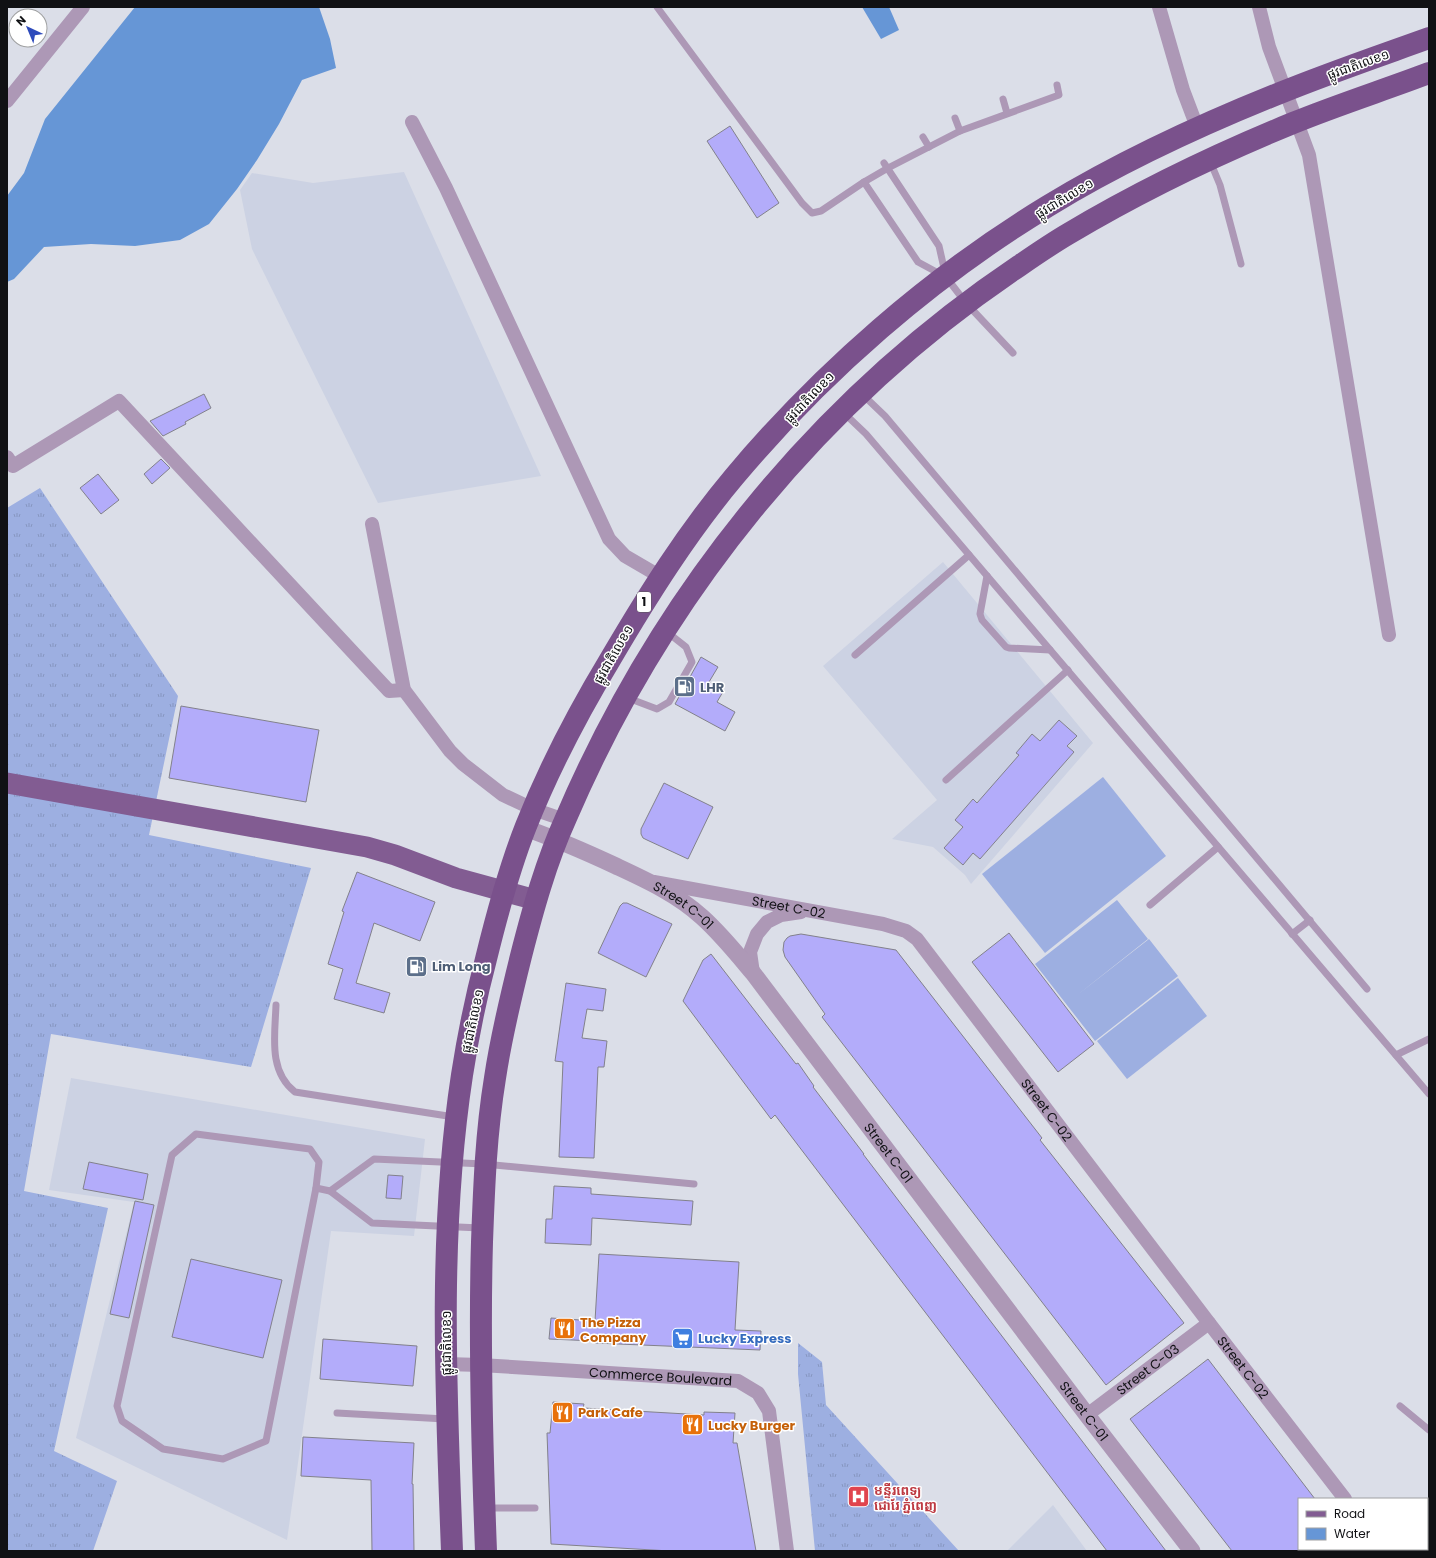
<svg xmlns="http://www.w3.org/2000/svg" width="1436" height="1558" viewBox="0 0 1436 1558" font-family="Poppins,'Noto Sans Khmer',sans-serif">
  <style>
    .built { fill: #ccd2e3 }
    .grass { fill: url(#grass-tufts) }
    .pitch { fill: #9dafe1 }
    .water { fill: #6696d6 }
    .building { fill: #b3acfa; stroke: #82818b }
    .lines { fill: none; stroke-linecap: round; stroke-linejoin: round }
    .service { stroke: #ad98b6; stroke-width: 7 }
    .minor { stroke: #ad98b6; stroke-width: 14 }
    .tertiary { stroke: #ad98b6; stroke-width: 17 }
    .primary { stroke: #825c92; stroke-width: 21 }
    .trunk { stroke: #7a518c; stroke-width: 22 }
    .labels { text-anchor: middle; stroke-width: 3; stroke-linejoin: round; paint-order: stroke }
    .shield { fill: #fff; stroke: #58585a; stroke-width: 1 }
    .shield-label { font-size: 12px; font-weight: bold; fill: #101114 }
    .street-label { font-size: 13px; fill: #101114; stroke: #fff }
    .service-label { font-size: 13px; font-weight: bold; fill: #4e5e75; stroke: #fff; text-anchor: start }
    .food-label { font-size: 13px; font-weight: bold; fill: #c56008; stroke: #fff; text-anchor: start }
    .shop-label { font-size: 13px; font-weight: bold; fill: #366cbe; stroke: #fff; text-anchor: start }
    .health-label { font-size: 13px; font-weight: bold; fill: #be3a42; stroke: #fff; text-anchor: start }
  </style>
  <defs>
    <pattern id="grass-tufts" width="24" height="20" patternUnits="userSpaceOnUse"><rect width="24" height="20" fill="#9dafe1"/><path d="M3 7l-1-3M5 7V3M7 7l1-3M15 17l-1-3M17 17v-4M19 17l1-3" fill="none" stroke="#8696c0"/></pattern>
  </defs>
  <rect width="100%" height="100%" fill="#dbdee8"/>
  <g class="built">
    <path d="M404,172L541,476L378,503L252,249L240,190L252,173L313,183Z"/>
    <path d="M943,562L1093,743L971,884L965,875L933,847L892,839L937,800L823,666Z"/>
    <path d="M71,1078L425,1139L414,1236L331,1231L287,1540L76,1438L134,1202L49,1190Z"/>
    <path d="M1053,1505L1087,1551H1007Z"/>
  </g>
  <g class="grass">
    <path d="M40,488L178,696L149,835L311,868L251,1067L51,1034L24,1191L108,1208L54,1451L117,1481L93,1551H7V508Z"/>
    <path d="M798,1343L822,1362L826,1405L959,1551H815L798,1374Z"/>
  </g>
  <g class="pitch">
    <path d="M1103,777L1166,856L1045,953L982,874Z"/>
    <path d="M1117,900L1148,939L1076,996L1149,939L1178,976L1095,1041L1035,964Z"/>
    <path d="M1178,978L1207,1016L1127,1079L1097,1041Z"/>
  </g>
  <g class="water">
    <path d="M135,7H319L330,39L336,68L302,80L279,124L257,160L237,189L209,224L180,240L135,246L91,244L44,247L14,279L7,282V196L24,173L45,119Z"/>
    <path d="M862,7H889L899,30L881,39Z"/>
  </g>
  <g class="building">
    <path d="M730,126L779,203L757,218L707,141Z"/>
    <path d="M204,394L211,408L185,422L186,424L163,436L150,421Z"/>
    <path d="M161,459L170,468L152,484L144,474Z"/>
    <path d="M98,474L119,500L101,514L80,488Z"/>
    <path d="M701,657L718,667L709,682L724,690L717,702L735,712L725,731L675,704Z"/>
    <path d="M181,706L319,730L306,802L169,778Z"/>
    <path d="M1059,720L1077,736L1067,746L1074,752L980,859L973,853L963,865L944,848L963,827L955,820L973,799L977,803L1019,755L1016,753L1032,734L1040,741Z"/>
    <path d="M664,783L713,807L688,859L647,840L643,838L641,834V829Z"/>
    <path d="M357,872L435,902L420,941L374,923L356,983L390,993L384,1013L334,999L343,969L328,964L344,912L342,911Z"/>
    <path d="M623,903H627L672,924L646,977L598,953L620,906Z"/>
    <path d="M1009,933L1094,1044L1058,1072L972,962Z"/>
    <path d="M801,934L896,950L1042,1138L1040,1140L1184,1323L1106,1385L822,1017L825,1014L785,957L783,950L784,942L787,938L790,936Z"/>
    <path d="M711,954L796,1064L798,1063L814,1086L813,1087L864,1154H863L1166,1551H1107L775,1115L771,1119L683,1001L703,960Z"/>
    <path d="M566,983L606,989L603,1011L587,1009L582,1038L607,1041L604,1067H598L594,1158L559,1157L563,1062L555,1061Z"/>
    <path d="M89,1162L148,1174L143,1200L83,1189Z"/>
    <path d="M388,1175L403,1176L401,1199L386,1198Z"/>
    <path d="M554,1186L591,1188V1194L693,1201L691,1225L592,1218L591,1245L545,1243L546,1219H552Z"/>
    <path d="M135,1201L154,1205L129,1318L110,1314Z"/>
    <path d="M599,1254L739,1262L735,1330L761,1331L760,1350L595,1343V1341L549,1339L551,1318L595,1321Z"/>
    <path d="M191,1259L282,1280L263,1358L172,1337Z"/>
    <path d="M323,1339L417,1346L413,1386L320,1379Z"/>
    <path d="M1208,1359L1315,1499H1299V1551H1232L1130,1419Z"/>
    <path d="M553,1402L584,1404L583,1408L704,1415V1412L735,1413L733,1443H737L756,1551H670L551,1544L547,1433H550Z"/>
    <path d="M303,1437L414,1443L412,1484H413L414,1551H372L371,1480L301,1476Z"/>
  </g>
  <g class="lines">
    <g class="service">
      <path d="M657,7L802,203L812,213L821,211L864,182L888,168L960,131L1059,95L1057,85"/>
      <path d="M1003,99L1007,113"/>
      <path d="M955,118L960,131"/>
      <path d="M923,137L929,147"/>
      <path d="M1210,161L1220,185L1241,264"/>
      <path d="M884,163L939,246L946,277L966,303L1013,353"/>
      <path d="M864,182L918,262L942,275"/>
      <path d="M862,394L885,416L1367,989"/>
      <path d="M845,414L866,434L1429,1094"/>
      <path d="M987,576L980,614L982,620L1006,647L1009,648L1050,650"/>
      <path d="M855,655L969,555"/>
      <path d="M628,698L657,709L669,702L692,662L686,647L667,632"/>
      <path d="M946,780L1068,670"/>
      <path d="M1150,905L1218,847"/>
      <path d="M1292,934L1310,920"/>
      <path d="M276,1005C275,1035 268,1071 295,1092L454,1117"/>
      <path d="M1396,1055L1429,1039"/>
      <path d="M196,1134L310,1149L319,1162L316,1188L266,1441L223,1459L163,1449L122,1421L117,1406L172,1155Z"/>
      <path d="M316,1188L330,1191L372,1223L480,1228"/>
      <path d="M330,1191L374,1159L484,1164L694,1184"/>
      <path d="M1400,1406L1429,1430"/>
      <path d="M337,1413L445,1419"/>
      <path d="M487,1508H535"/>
    </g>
    <g class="minor">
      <path d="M1159,7L1183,90L1197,127"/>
      <path d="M1259,7L1269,47L1309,155L1389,635"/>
      <path d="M7,101L83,7"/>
      <path d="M412,122L446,188L609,539L625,556L661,577"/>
      <path d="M7,457L13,466L119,401L389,691L404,690"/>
      <path d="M372,524L404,690L450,751L463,764L503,795L533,809L565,820"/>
      <path id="s1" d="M654,882L883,924L906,931L917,939L1209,1323L1345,1499"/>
      <path d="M753,973L750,952L757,934L767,922L781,915L801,912"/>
      <path id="s2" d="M446,1364L480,1365L738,1381L758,1393L769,1411L787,1551"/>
      <path id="s3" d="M1087,1415L1209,1323"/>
      <path d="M1384,1549L1385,1551"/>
    </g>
    <path class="tertiary" id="s4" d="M525,828C556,839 586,852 616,866C646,880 677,894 702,917C721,934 737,954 753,973L1087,1415L1192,1551"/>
    <path class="primary" d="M7,783L367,847L395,855L456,878L536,900"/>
    <g class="trunk">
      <path d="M452,1551C446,1393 438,1232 462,1075C468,1036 476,997 486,959C497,914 509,869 526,826C549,768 579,711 611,658C648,595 687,533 734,477C822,372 931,277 1048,206C1122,161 1200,125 1280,93C1329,73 1379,56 1429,38"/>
      <path d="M486,1551C482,1448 479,1345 482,1242C484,1187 486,1133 495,1078C501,1037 511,996 521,956C533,909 546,862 566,818C661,596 818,401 1019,266C1035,255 1051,244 1068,234C1140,191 1215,155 1293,123C1337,105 1384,90 1429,73"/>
    </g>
  </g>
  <defs>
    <symbol id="fuel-square" viewBox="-11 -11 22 22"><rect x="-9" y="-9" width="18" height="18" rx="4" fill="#5c6f8a" stroke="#fff"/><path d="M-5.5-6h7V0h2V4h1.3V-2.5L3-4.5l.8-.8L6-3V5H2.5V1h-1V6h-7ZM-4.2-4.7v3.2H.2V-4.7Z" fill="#fff"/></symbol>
    <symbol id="restaurant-square" viewBox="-11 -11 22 22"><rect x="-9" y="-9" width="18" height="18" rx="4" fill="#e8710a" stroke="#fff"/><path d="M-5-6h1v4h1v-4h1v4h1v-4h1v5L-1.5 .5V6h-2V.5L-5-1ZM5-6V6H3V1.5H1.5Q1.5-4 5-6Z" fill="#fff"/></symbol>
    <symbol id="supermarket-square" viewBox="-11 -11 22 22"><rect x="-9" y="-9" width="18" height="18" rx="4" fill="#3f7fe0" stroke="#fff"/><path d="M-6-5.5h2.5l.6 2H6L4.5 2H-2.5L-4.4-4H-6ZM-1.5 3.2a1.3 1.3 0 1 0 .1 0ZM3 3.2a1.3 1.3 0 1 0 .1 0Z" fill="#fff"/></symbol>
    <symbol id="hospital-square" viewBox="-11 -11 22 22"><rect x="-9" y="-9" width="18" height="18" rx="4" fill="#e0444e" stroke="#fff"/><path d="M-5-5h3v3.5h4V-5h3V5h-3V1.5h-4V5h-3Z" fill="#fff"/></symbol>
  </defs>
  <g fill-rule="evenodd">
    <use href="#fuel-square" x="672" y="674" width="25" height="25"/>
    <use href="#fuel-square" x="404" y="954" width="25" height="25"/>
    <use href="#restaurant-square" x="552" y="1316" width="25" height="25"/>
    <use href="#supermarket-square" x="670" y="1326" width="25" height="25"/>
    <use href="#restaurant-square" x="550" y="1400" width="25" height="25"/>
    <use href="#restaurant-square" x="680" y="1412" width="25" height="25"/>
    <use href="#hospital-square" x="846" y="1484" width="25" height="25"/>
  </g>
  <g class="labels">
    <rect class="shield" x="637" y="592" width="14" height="20" rx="3"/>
    <g class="shield-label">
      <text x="644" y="606">1</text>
    </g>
    <g class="street-label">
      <text transform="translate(1358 64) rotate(-20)" y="5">ផ្លូវជាតិលេខ១</text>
      <text transform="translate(1064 198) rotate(-31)" y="5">ផ្លូវជាតិលេខ១</text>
      <text transform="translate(809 397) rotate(-46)" y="5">ផ្លូវជាតិលេខ១</text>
      <text transform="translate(613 654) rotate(-60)" y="5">ផ្លូវជាតិលេខ១</text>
      <text dy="5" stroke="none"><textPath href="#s4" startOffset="177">Street C-01</textPath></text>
      <text dy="5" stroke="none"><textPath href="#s1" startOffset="137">Street C-02</textPath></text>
      <text transform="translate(472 1021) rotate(-78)" y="5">ផ្លូវជាតិលេខ១</text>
      <text dy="5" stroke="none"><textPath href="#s1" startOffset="485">Street C-02</textPath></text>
      <text dy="5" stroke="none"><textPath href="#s4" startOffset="500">Street C-01</textPath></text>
      <text transform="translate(446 1343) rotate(-90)" y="5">ផ្លូវជាតិលេខ១</text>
      <text dy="5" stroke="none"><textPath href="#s1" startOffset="809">Street C-02</textPath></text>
      <text dy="5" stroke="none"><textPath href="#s3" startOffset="76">Street C-03</textPath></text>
      <text dy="5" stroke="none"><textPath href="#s2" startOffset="215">Commerce Boulevard</textPath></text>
      <text dy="5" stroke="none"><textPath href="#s4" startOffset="824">Street C-01</textPath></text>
    </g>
    <g class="service-label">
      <text x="700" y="692">LHR</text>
      <text x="432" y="971">Lim Long</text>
    </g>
    <g class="food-label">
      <text x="580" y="1327">The Pizza<tspan x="580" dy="15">Company</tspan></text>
      <text x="578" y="1417">Park Cafe</text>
      <text x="708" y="1430">Lucky Burger</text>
    </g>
    <g class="shop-label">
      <text x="698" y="1343">Lucky Express</text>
    </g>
    <g class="health-label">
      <text x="874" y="1495">មន្ទីរពេទ្យ<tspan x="874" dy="15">ជោរែ ភ្នំពេញ</tspan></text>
    </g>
  </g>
  <rect width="1436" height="1558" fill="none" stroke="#101114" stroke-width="16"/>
  <rect x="1298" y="1498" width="130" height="52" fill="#ffffff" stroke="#9fa0a1"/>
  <rect x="1306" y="1511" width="20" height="6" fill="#825c92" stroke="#9fa0a1"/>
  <text x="1334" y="1518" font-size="12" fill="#101114">Road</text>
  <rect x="1306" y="1528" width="20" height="12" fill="#6696d6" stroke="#9fa0a1"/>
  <text x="1334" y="1538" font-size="12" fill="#101114">Water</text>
  <g transform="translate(28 28) rotate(316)"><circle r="19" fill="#ffffff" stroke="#9fa0a1"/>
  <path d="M0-3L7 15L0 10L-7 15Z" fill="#2e4bbb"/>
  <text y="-6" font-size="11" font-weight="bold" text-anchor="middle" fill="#101114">N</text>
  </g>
</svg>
